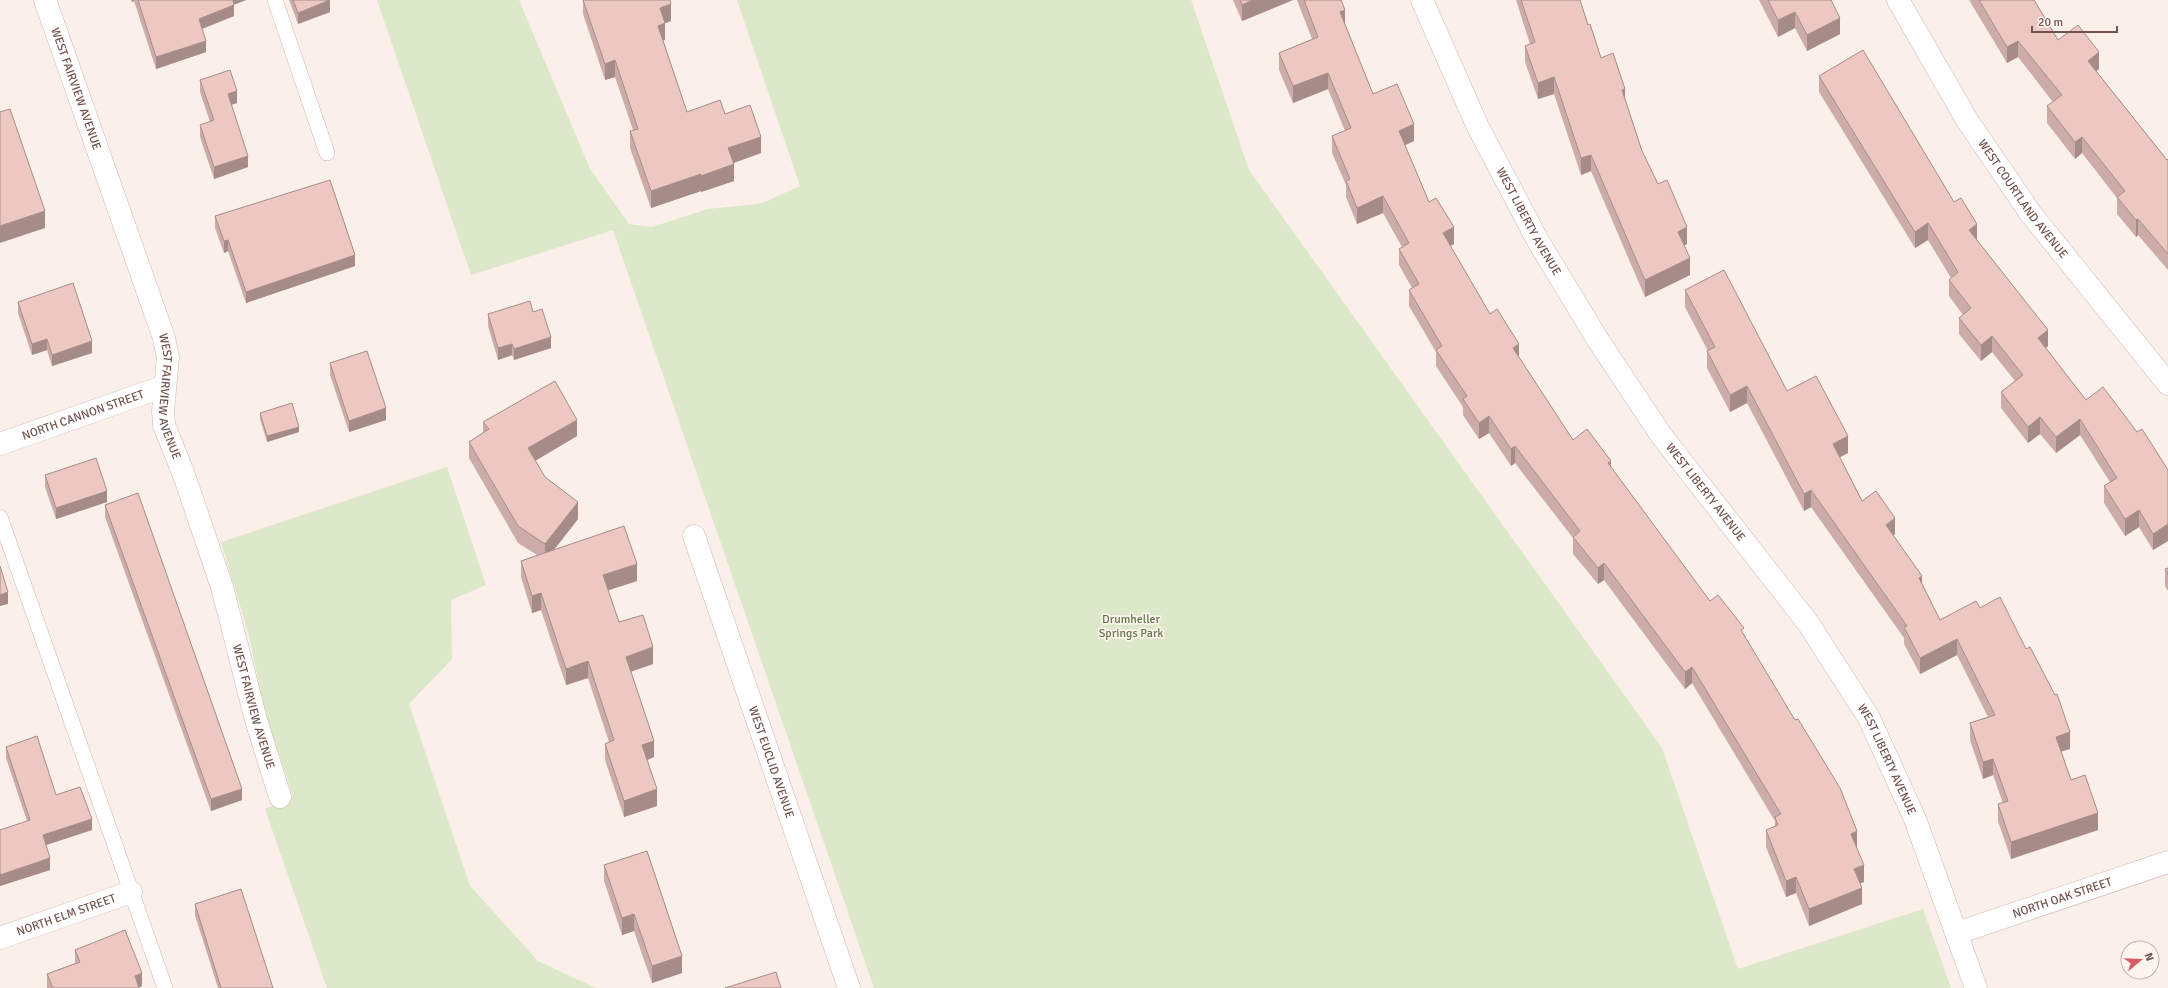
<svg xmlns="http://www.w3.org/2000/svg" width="2168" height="988" viewBox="0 0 2168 988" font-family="Signika,sans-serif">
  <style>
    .green { fill: #dde7c9 }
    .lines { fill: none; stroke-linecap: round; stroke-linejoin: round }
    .service-casing { stroke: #ceb7b3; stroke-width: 16 }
    .minor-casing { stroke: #ceb7b3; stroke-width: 23 }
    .service { stroke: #fff; stroke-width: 15 }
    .minor { stroke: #fff; stroke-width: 22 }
    .wall { fill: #ccaca8 }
    .shaded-wall { fill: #a68c88 }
    .building { fill: #edc8c3; stroke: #a68c88 }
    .labels { text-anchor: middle; stroke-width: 3.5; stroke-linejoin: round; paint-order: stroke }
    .street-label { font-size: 12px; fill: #72524f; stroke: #fdf4ef }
    .park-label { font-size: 12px; fill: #637748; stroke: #fdf4ef }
  </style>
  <rect width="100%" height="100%" fill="#faefe9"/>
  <g class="green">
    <path d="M377,0H519L590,169L629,224L652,227L708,209L757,204L767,201L800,186L737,0H1191L1249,170L1662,748L1738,969L1923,909L1951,988H874L613,230L471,275Z"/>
    <path d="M447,467L486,585L451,600L452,659L409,704L470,886L538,961L596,988H327L265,809L293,796L264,710L249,635L221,542Z"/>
  </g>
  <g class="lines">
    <defs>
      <g id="service">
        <path d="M275,0L327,153"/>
        <path d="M0,517L165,988"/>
      </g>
      <g id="minor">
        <path id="s1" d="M45,0L164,338L168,357L163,411L164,425L184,475L222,587L256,720L280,797"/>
        <path id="s2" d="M1422,0L1477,125L1538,241L1598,340L1661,435L1808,623L1869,718L1915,819L1976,988"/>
        <path id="s3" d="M1898,0L1967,120L2031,214L2168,384"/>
        <path id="s4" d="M0,444L165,386"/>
        <path id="s5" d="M694,536L849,988"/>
        <path id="s6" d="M1957,933L2168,862"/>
        <path id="s7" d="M0,938L131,892"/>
      </g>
    </defs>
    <use href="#service" class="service-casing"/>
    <use href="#minor" class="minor-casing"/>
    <use href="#service" class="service"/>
    <use href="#minor" class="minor"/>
  </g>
  <g class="wall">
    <path d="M131,0H246L234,4V16L202,29L206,52L156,69L134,1L132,2Z"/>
    <path d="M289,0H330V12L298,24Z"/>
    <path d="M583,0H670L671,21L665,23V40H663L687,112L725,114L761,153L733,163L734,181L701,192V191L651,208L630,148V131L633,130L615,77L605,80L583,14Z"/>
    <path d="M1233,0H1293L1242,21Z"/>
    <path d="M1297,0H1341L1345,24L1373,94L1414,141L1405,145L1429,202L1454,244L1450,246L1490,314L1519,358L1573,440L1611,468L1710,601L1744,634L1857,848H1856L1864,882L1860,883L1862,904L1809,926L1796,893L1786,897L1766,847V830L1775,827V821L1692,683L1685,689L1604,580L1598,584L1573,554V538L1515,463L1511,466L1489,433L1479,439L1463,415V407L1436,366V352L1409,306V290L1412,288L1399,265V249L1402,247L1383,213L1357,224L1346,197V185L1332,153V136L1345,131L1328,89L1293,103L1279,70V53L1312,39Z"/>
    <path d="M1516,0H1580L1588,25L1601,58L1625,99L1642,151L1687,244L1685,245L1690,275L1645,297L1591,171L1581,175L1554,94L1538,99L1525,62V46L1530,44Z"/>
    <path d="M1759,0H1831L1840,34L1807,51L1795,28L1778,37Z"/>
    <path d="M1969,0H2034L2058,40L2099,69L2096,71L2167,160L2168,159V270L2138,235L2136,237L2117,214V198L2082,153L2075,159L2047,123V106L2053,102L2018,57L2007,63Z"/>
    <path d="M1819,76L1954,202L1977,240L2048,346L2046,348L2086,400L2137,432L2168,470V541L2153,550L2139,527L2125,536L2104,503V486L2110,482L2080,435L2056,453L2040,434L2028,443L2001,408V392L2015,381L1992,352L1981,361L1959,334V318L1963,315L1949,296V280L1951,278L1928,240L1915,248L1819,92Z"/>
    <path d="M200,80L237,103L231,104L248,167L214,179L200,137V125L210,122L200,92Z"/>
    <path d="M215,216L355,266L246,303L228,251L224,253L215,228Z"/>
    <path d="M1685,290L1787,391L1848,453L1839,457L1862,501L1895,534L1894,536L1922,583L1940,620L1980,608L2070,749L2061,751L2071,780L2098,830L2011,859L1998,821V804L2003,803L1993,775L1983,779L1970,740V723L1988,717L1957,655L1920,674L1904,644V638L1811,507L1804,511L1747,403L1730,412L1707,368V351H1708L1685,307Z"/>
    <path d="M18,302L92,353L52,366L47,350L32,355L18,313Z"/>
    <path d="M488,314L551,348L514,360L512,355L498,360L488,326Z"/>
    <path d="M330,363L386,420L349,432L330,375Z"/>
    <path d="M260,413L299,432L267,442L260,419Z"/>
    <path d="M483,422L577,436L535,461L545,477L578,519L554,550L637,581L608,590L619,622L653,664L631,672L654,757L647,760L657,806L624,817L605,760V744L609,742L588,678L566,685L541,610L532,613L521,577V561L537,555L518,543L469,458V442L483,433Z"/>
    <path d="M45,475L107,502L56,519L45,487Z"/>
    <path d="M105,505L242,800L211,811L105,517Z"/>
    <path d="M2168,568V591L2165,586V569Z"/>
    <path d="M6,747L56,795L92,830L46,845L50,870L0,886V830L27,821L6,758Z"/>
    <path d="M604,865L682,973L652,983L634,931L622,935L604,881Z"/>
    <path d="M195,904L273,988H218L195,915Z"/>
    <path d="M75,950L142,986L139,987V988H47V974L75,963Z"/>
  </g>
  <g class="shaded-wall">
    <path d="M132,0H134V1L132,2Z"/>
    <path d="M231,0H246L231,6Z"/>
    <path d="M330,0V12L298,24V13Z"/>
    <path d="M1253,0H1293L1242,21V5Z"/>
    <path d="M671,4V21L660,25V8Z"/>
    <path d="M234,5V16L199,30V19Z"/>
    <path d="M1345,10V27L1340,12Z"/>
    <path d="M1795,12V28L1778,37V20Z"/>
    <path d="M1840,18V34L1807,51V35Z"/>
    <path d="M665,23V40L658,42V26Z"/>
    <path d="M206,41V52L156,69V57Z"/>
    <path d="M2018,41V57L2007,63V47Z"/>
    <path d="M2099,52V69L2088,78V61Z"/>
    <path d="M615,60V77L605,80V64Z"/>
    <path d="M1328,73V89L1293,103V86Z"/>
    <path d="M1554,77V94L1538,99V83Z"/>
    <path d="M1625,89V106L1622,90Z"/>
    <path d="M237,91V103L228,106V94Z"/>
    <path d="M1414,124V141L1399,148V131Z"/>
    <path d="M761,137V153L728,165V148Z"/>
    <path d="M2082,137V153L2075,159V142Z"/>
    <path d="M1591,155V171L1581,175V158Z"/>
    <path d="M248,156V167L214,179V167Z"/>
    <path d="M734,164V181L701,192V176Z"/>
    <path d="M701,174V191L651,208V191Z"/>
    <path d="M1383,196V213L1357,224V208Z"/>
    <path d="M45,211V228L0,243V226Z"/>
    <path d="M2138,219V235L2136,237V220Z"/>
    <path d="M1928,223V240L1915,248V232Z"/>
    <path d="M1977,224V241L1969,230Z"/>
    <path d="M1454,227V244L1443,250V233Z"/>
    <path d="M1687,227V244L1678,248V232Z"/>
    <path d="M228,240V251L224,253V241Z"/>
    <path d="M355,255V266L246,303V292Z"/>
    <path d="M1690,258V275L1645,297V280Z"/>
    <path d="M2048,330V346L2038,354V338Z"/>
    <path d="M1992,336V352L1981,361V345Z"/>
    <path d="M551,337V348L514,360V349Z"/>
    <path d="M47,339V350L32,355V344Z"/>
    <path d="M92,341V353L52,366V355Z"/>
    <path d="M512,344V355L498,360V348Z"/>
    <path d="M1519,344V360L1513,348Z"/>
    <path d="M1747,386V403L1730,412V395Z"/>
    <path d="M386,408V420L349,432V421Z"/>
    <path d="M1489,416V433L1479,439V423Z"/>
    <path d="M2040,417V434L2028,443V427Z"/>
    <path d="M2080,419V435L2056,453V437Z"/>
    <path d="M577,420V436L528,465V448Z"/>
    <path d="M299,427V432L267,442V436Z"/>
    <path d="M1848,436V453L1833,461V444Z"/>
    <path d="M1515,446V463L1511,466V449Z"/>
    <path d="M1611,461V477L1608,463Z"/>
    <path d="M1811,490V507L1804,511V494Z"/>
    <path d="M107,491V502L56,519V508Z"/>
    <path d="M578,502V519L545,561V544Z"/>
    <path d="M2139,510V527L2125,536V519Z"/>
    <path d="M1895,518V534L1886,541V525Z"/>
    <path d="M2168,524V541L2153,550V534Z"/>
    <path d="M1604,563V580L1598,584V568Z"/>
    <path d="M637,564V581L603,592V575Z"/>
    <path d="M1922,576V592L1919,578Z"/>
    <path d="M8,592V604L0,606V595Z"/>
    <path d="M541,593V610L532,613V596Z"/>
    <path d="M1957,639V655L1920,674V658Z"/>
    <path d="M653,647V664L626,673V657Z"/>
    <path d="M588,661V678L566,685V669Z"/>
    <path d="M1692,667V683L1685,689V672Z"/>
    <path d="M2070,732V749L2056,753V737Z"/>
    <path d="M654,741V757L642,762V745Z"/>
    <path d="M1993,759V775L1983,779V762Z"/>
    <path d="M242,789V800L211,811V799Z"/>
    <path d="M657,789V806L624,817V801Z"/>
    <path d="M2098,813V830L2011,859V842Z"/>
    <path d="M92,819V830L43,846V835Z"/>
    <path d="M1857,831V848L1851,850V834Z"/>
    <path d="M50,858V870L0,886V875Z"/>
    <path d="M1864,865V882L1854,886V869Z"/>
    <path d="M1796,877V893L1786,897V881Z"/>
    <path d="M1862,888V904L1809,926V909Z"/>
    <path d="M634,914V931L622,935V918Z"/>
    <path d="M682,956V973L652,983V966Z"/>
    <path d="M142,973V986L138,988L135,976Z"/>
  </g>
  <g class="building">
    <path d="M138,0H233L234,5L199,19L206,41L156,57Z"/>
    <path d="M293,0H330L298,13Z"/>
    <path d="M583,0H670L671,4L660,8L665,23L658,26L687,112L720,100L725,114L750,105L761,137L728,148L734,164L701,176V174L651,191L630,131L638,129L615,60L605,64Z"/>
    <path d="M1240,0H1253L1242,5Z"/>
    <path d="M1304,0H1341L1345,10L1340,12L1373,94L1397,84L1414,124L1399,131L1429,202L1436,198L1454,227L1443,233L1490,314L1497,309L1519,344L1513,348L1573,440L1587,429L1611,461L1608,463L1710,601L1718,595L1744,628L1741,630L1795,720L1798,719L1840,788L1857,831L1851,834L1864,865L1854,869L1862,888L1809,909L1796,877L1786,881L1766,830L1778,825L1775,817L1781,814L1692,667L1685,672L1604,563L1598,568L1573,537L1580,531L1515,446L1511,449L1489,416L1479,423L1463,399L1467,396L1436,350L1442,346L1409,290L1419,284L1399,249L1409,243L1383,196L1357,208L1346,181L1350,179L1332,136L1351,128L1328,73L1293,86L1279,53L1318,37Z"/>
    <path d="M1521,0H1580L1588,25L1590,24L1601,58L1613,53L1625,89L1622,90L1642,151L1658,184L1667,180L1687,227L1678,232L1690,258L1645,280L1591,155L1581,158L1554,77L1538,83L1525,46L1535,42Z"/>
    <path d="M1768,0H1831L1840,18L1807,35L1795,12L1778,20Z"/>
    <path d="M1979,0H2034L2058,40L2078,25L2099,52L2088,61L2167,160L2168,159V254L2138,219L2136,220L2117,197L2125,191L2082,137L2075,142L2047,106L2062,95L2018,41L2007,47Z"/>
    <path d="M1863,50L1954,202L1961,198L1977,224L1969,230L2048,330L2038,338L2086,400L2103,387L2137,432L2142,429L2168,470V524L2153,534L2139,510L2125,519L2104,486L2117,478L2080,419L2056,437L2040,417L2028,427L2001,392L2023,375L1992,336L1981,345L1959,318L1971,308L1949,280L1958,272L1928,223L1915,232L1819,76Z"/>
    <path d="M230,70L237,91L228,94L248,156L214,167L200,125L214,120L200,80Z"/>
    <path d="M10,109L45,211L0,226V112Z"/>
    <path d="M330,180L355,255L246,292L228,240L224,241L215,216Z"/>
    <path d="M1724,270L1787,391L1816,376L1848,436L1833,444L1862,501L1876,491L1895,518L1886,525L1922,576L1919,578L1940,620L1976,601L1980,608L2000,597L2026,649L2030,647L2055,695L2057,694L2070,732L2056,737L2071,780L2085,775L2098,813L2011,842L1998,804L2008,801L1993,759L1983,762L1970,723L1995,715L1957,639L1920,658L1904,627L1907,626L1811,490L1804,494L1747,386L1730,395L1707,351L1715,347L1685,290Z"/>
    <path d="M73,283L92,341L52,355L47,339L32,344L18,302Z"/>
    <path d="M530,301L533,312L542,309L551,337L514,349L512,344L498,348L488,314Z"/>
    <path d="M367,351L386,408L349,421L330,363Z"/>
    <path d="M555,381L577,420L528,448L545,477L578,502L545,544L518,526L469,442L489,429L483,422Z"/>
    <path d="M292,403L299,427L267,436L260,413Z"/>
    <path d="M96,458L107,491L56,508L45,475Z"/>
    <path d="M138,493L242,789L211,799L105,505Z"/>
    <path d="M624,526L637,564L603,575L619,622L643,615L653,647L626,657L654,741L642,745L657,789L624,801L605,744L614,740L588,661L566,669L541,593L532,596L521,561Z"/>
    <path d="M0,566L8,592L0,595Z"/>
    <path d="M2168,568V575L2165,569Z"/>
    <path d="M37,736L56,795L80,787L92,819L43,835L50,858L0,875V830L30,820L6,747Z"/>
    <path d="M647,851L682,956L652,966L634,914L622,918L604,865Z"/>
    <path d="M241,889L273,988H221L195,904Z"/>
    <path d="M125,930L142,973L135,976L139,988H53L47,974L80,962L75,950Z"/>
    <path d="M776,972L781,988H725Z"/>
  </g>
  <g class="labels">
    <g class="street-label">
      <text dy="4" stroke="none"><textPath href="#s1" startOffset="94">WEST FAIRVIEW AVENUE</textPath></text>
      <text dy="4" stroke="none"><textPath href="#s3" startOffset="235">WEST COURTLAND AVENUE</textPath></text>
      <text dy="4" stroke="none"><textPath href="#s2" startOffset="246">WEST LIBERTY AVENUE</textPath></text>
      <text dy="4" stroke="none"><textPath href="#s1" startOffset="418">WEST FAIRVIEW AVENUE</textPath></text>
      <text dy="4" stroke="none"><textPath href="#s4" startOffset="88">NORTH CANNON STREET</textPath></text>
      <text dy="4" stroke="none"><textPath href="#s2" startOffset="570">WEST LIBERTY AVENUE</textPath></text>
      <text dy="4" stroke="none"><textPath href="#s1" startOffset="742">WEST FAIRVIEW AVENUE</textPath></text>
      <text dy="4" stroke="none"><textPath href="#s2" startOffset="894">WEST LIBERTY AVENUE</textPath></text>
      <text dy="4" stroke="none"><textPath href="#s5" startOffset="239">WEST EUCLID AVENUE</textPath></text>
      <text dy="4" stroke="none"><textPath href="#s6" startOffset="111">NORTH OAK STREET</textPath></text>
      <text dy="4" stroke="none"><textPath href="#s7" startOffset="70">NORTH ELM STREET</textPath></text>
    </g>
    <g class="park-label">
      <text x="1131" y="623">Drumheller<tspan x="1131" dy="14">Springs Park</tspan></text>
    </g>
  </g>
  <g transform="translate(2140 960) rotate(71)"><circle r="19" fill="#fdf4ef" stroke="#c5b3af"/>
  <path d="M0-3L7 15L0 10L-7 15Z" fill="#d85b62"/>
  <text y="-6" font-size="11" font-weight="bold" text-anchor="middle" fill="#72524f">N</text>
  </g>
  <path d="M2032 26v6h85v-6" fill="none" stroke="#72524f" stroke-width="2"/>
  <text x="2038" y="26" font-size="12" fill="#72524f" stroke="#fdf4ef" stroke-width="3" paint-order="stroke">20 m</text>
</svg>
